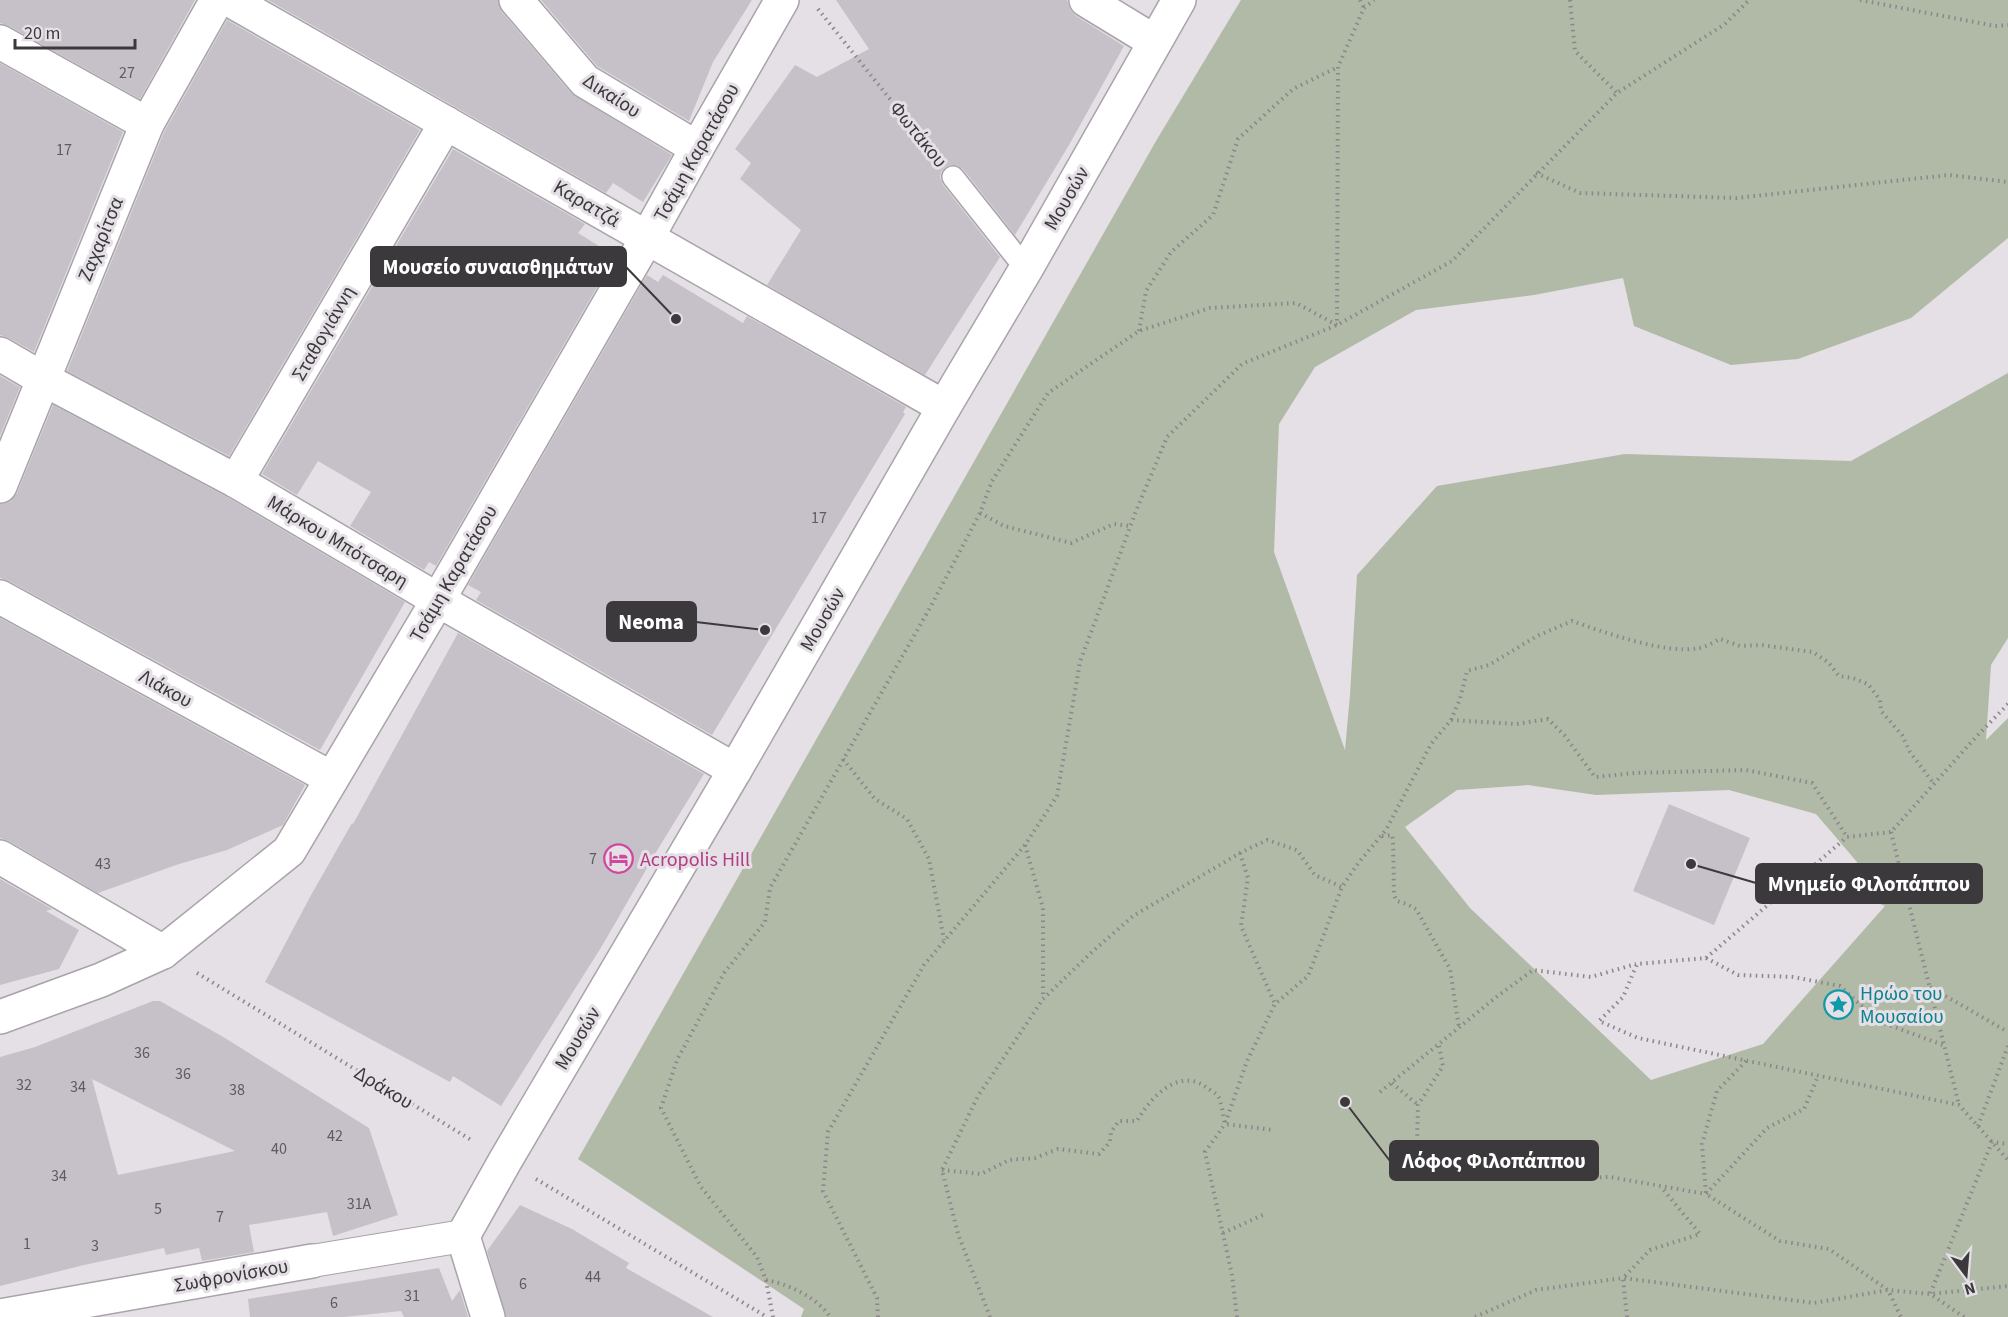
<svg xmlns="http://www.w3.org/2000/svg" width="2008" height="1317" viewBox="0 0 2008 1317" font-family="'Source Sans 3',sans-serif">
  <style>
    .green { fill: #b1baa6; fill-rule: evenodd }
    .building { fill: #c6c1c8; fill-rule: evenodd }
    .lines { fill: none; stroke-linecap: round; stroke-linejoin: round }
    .service-casing { stroke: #a9a3aa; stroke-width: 24 }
    .pedestrian-casing { stroke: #a9a3aa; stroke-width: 34 }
    .minor-casing { stroke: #a9a3aa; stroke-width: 36 }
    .tertiary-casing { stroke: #a9a3aa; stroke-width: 36 }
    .path { stroke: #8a868b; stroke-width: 4; stroke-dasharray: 1.5 4.5; stroke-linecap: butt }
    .service { stroke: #fff; stroke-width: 21 }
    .pedestrian { stroke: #fff; stroke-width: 32 }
    .minor { stroke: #fff; stroke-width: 33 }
    .tertiary { stroke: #fff; stroke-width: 33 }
    .labels { text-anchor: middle; stroke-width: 6; stroke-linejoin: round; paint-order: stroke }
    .number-label { font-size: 16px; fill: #5e5b5f }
    .street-label { font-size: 20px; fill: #3b393c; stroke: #e5dfe6 }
    .hotel-label { font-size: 20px; fill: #b23c85; stroke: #e5dfe6; text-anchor: start }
    .culture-label { font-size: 20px; fill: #0d838f; stroke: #e5dfe6; text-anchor: start }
    .leader { fill: none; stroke: #3b393c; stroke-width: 2 }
    .callout-dot { fill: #3b393c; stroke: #e5dfe6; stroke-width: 2 }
    .callout { fill: #3b393c; stroke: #3b393c; stroke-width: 2 }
    .callout-label { font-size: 21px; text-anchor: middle; font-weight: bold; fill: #fff }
  </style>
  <rect width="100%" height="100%" fill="#e5dfe6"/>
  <path class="green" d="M1241,0H2008V238L1911,318L1798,359L1731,365L1634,326L1623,278L1534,295L1416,310L1315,367L1279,424L1274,552L1345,750L1350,695L1357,575L1437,486L1625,454L1851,461L2008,373V638L1991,665L1986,740L2008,718V1317H801L804,1309L578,1159L1156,141ZM1528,785L1596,795L1729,790L1816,814L1857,862L1869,899L1885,906L1763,1044L1651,1080L1470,908L1405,827L1457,790Z"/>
  <g class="building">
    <path d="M0,0H195L140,99L9,26L0,23Z"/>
    <path d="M268,0H498L502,12L571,93L672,155L643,202L613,183L606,193Z"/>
    <path d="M541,0H752L713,62L689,121L597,66Z"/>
    <path d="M836,0H1067L1070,9L1076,16L1124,46L1069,145L1015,235L963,169L957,165H951L945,167L941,172L940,178L943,185L1000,257L925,375L767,285L801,230L740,179L751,163L735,149L795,65L817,77L869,49Z"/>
    <path d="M227,20L420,130L229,456L67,371L164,132Z"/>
    <path d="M0,63L123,132L34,352L9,338L0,335Z"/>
    <path d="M453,149L585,224L578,233L615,256L436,566L429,562L424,570L350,526L371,492L318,461L297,495L262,474Z"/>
    <path d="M647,275L658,282L663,275L743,323L747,316L906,407L903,412L905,414L712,735L476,600L481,592L468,585Z"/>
    <path d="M0,376L20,387L0,436Z"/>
    <path d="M53,405L227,497L405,602L320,750L9,581L0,578V504L11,501L17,493Z"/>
    <path d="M0,618L305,785L283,825L227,850L176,865L98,893L9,841L0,838Z"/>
    <path d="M458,633L704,774L658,849L602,946L501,1106L453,1076L450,1082L265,982L310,897L352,823L353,824Z"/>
    <path d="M1669,804L1750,838L1714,925L1633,891Z"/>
    <path d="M0,879L52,909L46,911L79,930L59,969L0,985Z"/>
    <path d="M153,1001H160L225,1038L369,1128L398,1215L333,1236L327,1212L249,1225L254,1252L202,1261L199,1248L166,1255L164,1248L84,1265L0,1286V1057L35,1047ZM92,1079L235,1151L118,1175Z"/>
    <path d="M520,1205L572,1229L629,1263L626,1268L713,1317H506L487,1251Z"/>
    <path d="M439,1268L452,1301L460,1290L468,1317H404L401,1311L344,1317H250L248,1299Z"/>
  </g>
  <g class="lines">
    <defs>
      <path id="service" d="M953,177L1026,269"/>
      <path id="pedestrian" d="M312,1261L463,1236"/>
      <g id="minor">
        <path d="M230,0L944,407"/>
        <path d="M516,0L585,81L697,148"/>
        <path d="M1086,0L1155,42"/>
        <path d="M0,42L147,124"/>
        <path d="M0,354L43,379L236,481L438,600L735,770"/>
        <path d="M236,481L446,123"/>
        <path d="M0,486L147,124L217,0"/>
        <path d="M0,597L331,778"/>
        <path d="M0,857L163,952"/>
        <path d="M0,1017L101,980L163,952L289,851L438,600L647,238L697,148L782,0"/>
        <path d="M0,1316L312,1261"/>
      </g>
      <path id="tertiary" d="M488,1317L463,1236L505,1161L735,770L944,407L1026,269L1179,0"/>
    </defs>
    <use href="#service" class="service-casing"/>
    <use href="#pedestrian" class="pedestrian-casing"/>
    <use href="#minor" class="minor-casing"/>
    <use href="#tertiary" class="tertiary-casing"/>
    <g class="path">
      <path d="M1360,0L1364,8"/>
      <path d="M1570,0L1575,51L1617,93"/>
      <path d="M1860,0L1995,26L2008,25"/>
      <path d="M818,9L933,153"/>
      <path d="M1536,173L1580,193L1736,198L1949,175L2008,182"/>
      <path d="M1139,331L1146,291L1171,252L1213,215L1238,139L1293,89L1338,67"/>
      <path d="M980,513L1004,526L1071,543L1114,524L1131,526"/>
      <path d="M2008,704L1975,738L1891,832L1847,837L1706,958L1637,964L1623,997L1599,1021L1638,1038L1959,1105L2008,1160"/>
      <path d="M1451,720L1460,699L1467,671L1489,665L1537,636L1572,621C1603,632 1667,655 1699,648C1706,647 1714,642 1720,639L1740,646L1761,645L1813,652L1828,662L1839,676L1853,678L1868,684L1880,700L1881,711L1902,735L1910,752L1934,784"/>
      <path d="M843,759L875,799L907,819L929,859L944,940"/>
      <path d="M1891,832L1959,1105"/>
      <path d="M1382,836L1392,835L1393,840L1394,895L1397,901L1407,904L1416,909L1450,969L1459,1028"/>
      <path d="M1025,845L1043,908V998"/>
      <path d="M1240,853L1248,878L1241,926L1275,1004"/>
      <path d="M1706,958L1738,975L1793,977L1840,986L1878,1021L1943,1045"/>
      <path d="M197,973L473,1141"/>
      <path d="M1930,987L2008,1032"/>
      <path d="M1439,1046L1443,1066L1418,1105L1417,1144L1466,1149L1512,1161L1550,1178L1610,1177L1706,1194L1767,1128L1804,1109L1818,1076"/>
      <path d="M1746,1061L1717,1091L1702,1144L1706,1194L1780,1241L1829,1249L1888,1290L1901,1317"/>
      <path d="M1392,1083L1418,1105"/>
      <path d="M1380,1092L1495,998L1533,970L1591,977L1636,964"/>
      <path d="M1978,1126L2008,1046"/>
      <path d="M942,1170L981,1174L1009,1160L1035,1158L1058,1149L1099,1154L1110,1142L1111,1132L1119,1121H1137C1150,1098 1179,1066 1207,1088C1210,1090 1216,1093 1218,1096C1222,1103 1223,1116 1225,1124L1272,1130"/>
      <path d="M536,1179L767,1317"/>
      <path d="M1223,1233L1265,1214"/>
      <path d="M766,1280C788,1284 817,1297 830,1317"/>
      <path d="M773,1317L766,1280L757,1257L701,1187L661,1108L677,1060L724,973L765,922L770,888L931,606L980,513L992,481L1048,393L1139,331L1210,308L1296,303L1337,325L1338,67L1364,8L1374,0"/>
      <path d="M878,1317L877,1298L823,1191L828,1132L924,965L1025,845L1057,796L1080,662L1136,511L1167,437L1242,364L1337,325L1452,261L1617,93L1725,24L1749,0"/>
      <path d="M990,1317L958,1234L942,1170L978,1096L1043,999L1092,952L1133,916L1240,853L1267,840L1297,850L1315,875L1342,887"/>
      <path d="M1237,1317L1232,1275L1205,1152L1225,1124L1247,1061L1275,1004L1308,976L1342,887L1359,862L1386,830L1431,744L1451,720L1517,724L1548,719L1565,736L1595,777L1635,773L1746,770L1812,783L1847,837"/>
      <path d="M1475,1317L1536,1290L1623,1278L1814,1303L1888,1290L1930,1294L2008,1286"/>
      <path d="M1627,1317L1623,1278L1650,1250L1700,1234L1662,1188"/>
      <path d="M1964,1317L1930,1294L1992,1142L2008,1144"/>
    </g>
    <use href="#service" class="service"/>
    <use href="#pedestrian" class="pedestrian"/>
    <use href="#minor" class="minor"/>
    <use href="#tertiary" class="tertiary"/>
  </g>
  <defs>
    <symbol id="hotel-ring" viewBox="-11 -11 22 22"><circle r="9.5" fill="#e5dfe6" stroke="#d1479c" stroke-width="1.5"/><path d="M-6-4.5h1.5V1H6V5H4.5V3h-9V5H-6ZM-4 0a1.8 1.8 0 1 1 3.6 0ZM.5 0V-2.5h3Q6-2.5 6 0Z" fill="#d1479c"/></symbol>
    <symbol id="sight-ring" viewBox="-11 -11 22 22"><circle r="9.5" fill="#e5dfe6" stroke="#0f9aa8" stroke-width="1.5"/><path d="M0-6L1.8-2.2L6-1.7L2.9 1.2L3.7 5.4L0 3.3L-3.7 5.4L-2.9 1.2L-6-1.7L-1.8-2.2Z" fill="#0f9aa8"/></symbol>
  </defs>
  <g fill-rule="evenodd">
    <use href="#hotel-ring" x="602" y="842" width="33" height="33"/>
    <use href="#sight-ring" x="1822" y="988" width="33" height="33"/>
  </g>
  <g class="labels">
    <g class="number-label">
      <text x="127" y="78">27</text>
      <text x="64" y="155">17</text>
      <text x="819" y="523">17</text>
      <text x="593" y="864">7</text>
      <text x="103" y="869">43</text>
      <text x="142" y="1058">36</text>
      <text x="183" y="1079">36</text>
      <text x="24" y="1090">32</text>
      <text x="78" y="1092">34</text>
      <text x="237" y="1095">38</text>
      <text x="335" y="1141">42</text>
      <text x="279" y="1154">40</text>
      <text x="59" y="1181">34</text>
      <text x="359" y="1209">31A</text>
      <text x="158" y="1214">5</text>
      <text x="220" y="1222">7</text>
      <text x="27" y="1249">1</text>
      <text x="95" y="1251">3</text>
      <text x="593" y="1282">44</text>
      <text x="523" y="1289">6</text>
      <text x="412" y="1301">31</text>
      <text x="334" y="1308">6</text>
    </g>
    <g class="street-label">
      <text transform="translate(612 95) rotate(33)" y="7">Δικαίου</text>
      <text transform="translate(919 134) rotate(51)" y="7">Φωτάκου</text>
      <text transform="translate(696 152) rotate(-61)" y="7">Τσάμη Καρατάσου</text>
      <text transform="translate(1066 198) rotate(-60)" y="7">Μουσών</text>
      <text transform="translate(587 203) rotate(30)" y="7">Καρατζά</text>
      <text transform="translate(100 239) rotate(-68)" y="7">Ζαχαρίτσα</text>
      <text transform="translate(323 333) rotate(-60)" y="7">Σταθογιάννη</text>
      <text transform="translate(338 541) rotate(31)" y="7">Μάρκου Μπότσαρη</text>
      <text transform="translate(453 573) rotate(-60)" y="7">Τσάμη Καρατάσου</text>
      <text transform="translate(822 619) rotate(-60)" y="7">Μουσών</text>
      <text transform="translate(166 688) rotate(29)" y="7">Λιάκου</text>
      <text transform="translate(577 1038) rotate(-59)" y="7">Μουσών</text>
      <text transform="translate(384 1087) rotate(31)" y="7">Δράκου</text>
      <text transform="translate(231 1275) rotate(-10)" y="7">Σωφρονίσκου</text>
    </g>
    <g class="hotel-label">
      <text x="640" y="866">Acropolis Hill</text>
    </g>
    <g class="culture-label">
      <text x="1860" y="1000">Ηρώο του<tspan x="1860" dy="23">Μουσαίου</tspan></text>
    </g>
  </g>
  <path class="leader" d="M676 319L626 267M765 630L696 622M1691 864L1756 883M1345 1102L1390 1161"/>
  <g class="callout-dot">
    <circle cx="676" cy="319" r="6"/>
    <circle cx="765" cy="630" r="6"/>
    <circle cx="1691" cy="864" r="6"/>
    <circle cx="1345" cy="1102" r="6"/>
  </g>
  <g class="callout">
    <rect x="371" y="247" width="255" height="39" rx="6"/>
    <rect x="607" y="602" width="89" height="39" rx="6"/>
    <rect x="1756" y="864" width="226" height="39" rx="6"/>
    <rect x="1390" y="1141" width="208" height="39" rx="6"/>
  </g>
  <g class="callout-label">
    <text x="498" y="274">Μουσείο συναισθημάτων</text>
    <text x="651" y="629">Neoma</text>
    <text x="1869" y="891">Μνημείο Φιλοπάππου</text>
    <text x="1494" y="1168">Λόφος Φιλοπάππου</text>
  </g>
  <g transform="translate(1966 1275) rotate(164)" stroke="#e5dfe6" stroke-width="4.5" paint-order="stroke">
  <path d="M0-4.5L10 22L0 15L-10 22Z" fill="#3b393c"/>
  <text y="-9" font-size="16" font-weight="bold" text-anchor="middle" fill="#3b393c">N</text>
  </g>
  <path d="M15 39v9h120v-9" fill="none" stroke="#3b393c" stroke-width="3"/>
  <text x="24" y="39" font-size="18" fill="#3b393c" stroke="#e5dfe6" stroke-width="4.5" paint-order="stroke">20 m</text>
</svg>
